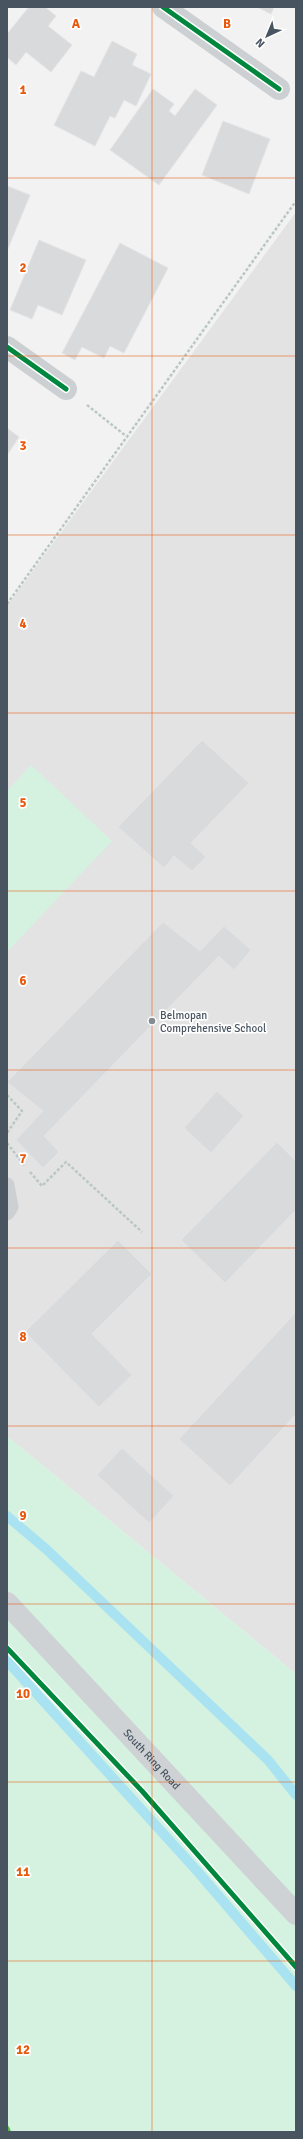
<svg xmlns="http://www.w3.org/2000/svg" width="303" height="2139" viewBox="0 0 303 2139" font-family="Signika,sans-serif">
  <style>
    .education { fill: #e4e3e4 }
    .green { fill: #d5f2e0 }
    .lines { fill: none; stroke-linecap: round; stroke-linejoin: round }
    .stream { stroke: #a9e2f1; stroke-width: 10 }
    .building { fill: #d9dadc; stroke: #e4e4e5 }
    .path { stroke: #bac8c3; stroke-width: 2.5; stroke-dasharray: 3 2; stroke-linecap: butt }
    .service { stroke: #cdd0d3; stroke-width: 15 }
    .minor { stroke: #cdd0d3; stroke-width: 22 }
    .secondary { stroke: #ced2d5; stroke-width: 22 }
    .quiet { stroke: #58b947; stroke-width: 4; stroke-dasharray: 8 4; stroke-linecap: butt }
    .cycleway-casing { stroke: #fff; stroke-width: 8 }
    .cycleway { stroke: #00873e; stroke-width: 5 }
    .grid { fill: none; stroke: #e8590c; stroke-width: 1; stroke-opacity: 0.55 }
    .poi-dot { fill: #848b93; stroke: #fff; stroke-width: 1.5 }
    .labels { text-anchor: middle; stroke-width: 3.5; stroke-linejoin: round; paint-order: stroke }
    .poi-label { font-size: 11px; fill: #485460; stroke: #fff; text-anchor: start }
    .street-label { font-size: 11px; fill: #485460; stroke: #fff }
    .grid-label { font-size: 13px; text-anchor: middle; font-weight: bold; fill: #e8590c; stroke: #fff; stroke-width: 3.5; stroke-linejoin: round; paint-order: stroke }
  </style>
  <rect width="100%" height="100%" fill="#f2f2f2"/>
  <path class="education" d="M296,212V1674L7,1436V606Z"/>
  <g class="green">
    <path d="M31,765L112,841L7,952V791Z"/>
    <path d="M7,1436L296,1674V2132H7Z"/>
  </g>
  <g class="lines">
    <g class="stream">
      <path d="M7,1516L46,1549L268,1760L296,1795"/>
      <path d="M7,1661L198,1872L296,1986"/>
    </g>
  </g>
  <g class="building">
    <path d="M29,7H45L56,16L48,26L72,45L51,72L26,52L16,65L7,57V34Z"/>
    <path d="M257,7H274L271,14Z"/>
    <path d="M112,41L137,54L132,65L151,74L136,106L124,100L115,118L110,116L95,146L54,125L81,71L94,77Z"/>
    <path d="M153,89L174,104L169,111L175,116L195,89L217,105L159,185L110,150Z"/>
    <path d="M223,121L270,139L249,194L202,175Z"/>
    <path d="M7,186L30,195L7,251Z"/>
    <path d="M39,240L86,260L62,315L38,305L32,319L10,310Z"/>
    <path d="M120,243L168,268L124,353L110,346L104,358L82,347L75,360L62,353Z"/>
    <path d="M7,428L19,437L7,455Z"/>
    <path d="M202,740L249,783L191,843L206,857L192,871L174,856L164,868L118,827Z"/>
    <path d="M163,922L200,951L224,926L251,950L234,970L219,956L44,1136L59,1152L43,1168L16,1140L43,1111L7,1082Z"/>
    <path d="M217,1091L244,1116L211,1153L184,1128Z"/>
    <path d="M277,1142L296,1161V1210L225,1283L181,1240Z"/>
    <path d="M118,1240L152,1274L92,1334L132,1375L99,1407L25,1332Z"/>
    <path d="M296,1312V1414L230,1486L179,1439Z"/>
    <path d="M122,1448L174,1496L149,1523L97,1475Z"/>
  </g>
  <g class="lines">
    <g class="path">
      <path d="M87,405L126,436"/>
      <path d="M7,604L296,201"/>
      <path d="M7,1095L22,1111L7,1133"/>
      <path d="M7,1143L24,1165"/>
      <path d="M30,1172L42,1186L66,1162L142,1232"/>
    </g>
    <path class="service" d="M7,1185L11,1207L7,1213"/>
    <g class="minor">
      <path d="M163,7L279,89"/>
      <path d="M7,347L66,389"/>
    </g>
    <path class="secondary" id="s1" d="M7,1603L296,1914"/>
    <path class="quiet" d="M7,2127L9,2132"/>
    <defs>
      <g id="cycleway">
        <path d="M163,7L279,89"/>
        <path d="M7,347L66,389"/>
        <path d="M7,1648L142,1791L296,1967"/>
      </g>
    </defs>
    <use href="#cycleway" class="cycleway-casing"/>
    <use href="#cycleway" class="cycleway"/>
  </g>
  <path class="grid" d="M152,7V2132M7,178H296M7,356H296M7,535H296M7,713H296M7,891H296M7,1070H296M7,1248H296M7,1426H296M7,1604H296M7,1782H296M7,1961H296"/>
  <circle class="poi-dot" cx="152" cy="1021" r="4"/>
  <g class="labels">
    <g class="poi-label">
      <text x="160" y="1019">Belmopan<tspan x="160" dy="13">Comprehensive School</tspan></text>
    </g>
    <g class="street-label">
      <text dy="4" stroke="none"><textPath href="#s1" startOffset="213">South Ring Road</textPath></text>
    </g>
  </g>
  <g class="grid-label">
    <text x="76" y="28">A</text>
    <text x="227" y="28">B</text>
    <text x="23" y="94">1</text>
    <text x="23" y="272">2</text>
    <text x="23" y="450">3</text>
    <text x="23" y="628">4</text>
    <text x="23" y="807">5</text>
    <text x="23" y="985">6</text>
    <text x="23" y="1163">7</text>
    <text x="23" y="1341">8</text>
    <text x="23" y="1520">9</text>
    <text x="23" y="1698">10</text>
    <text x="23" y="1876">11</text>
    <text x="23" y="2054">12</text>
  </g>
  <rect width="303" height="2139" fill="none" stroke="#485460" stroke-width="16"/>
  <g transform="translate(267 36) rotate(224)" stroke="#ffffff" stroke-width="3" paint-order="stroke">
  <path d="M0-3L7 15L0 10L-7 15Z" fill="#485460"/>
  <text y="-6" font-size="11" font-weight="bold" text-anchor="middle" fill="#485460">N</text>
  </g>
</svg>
